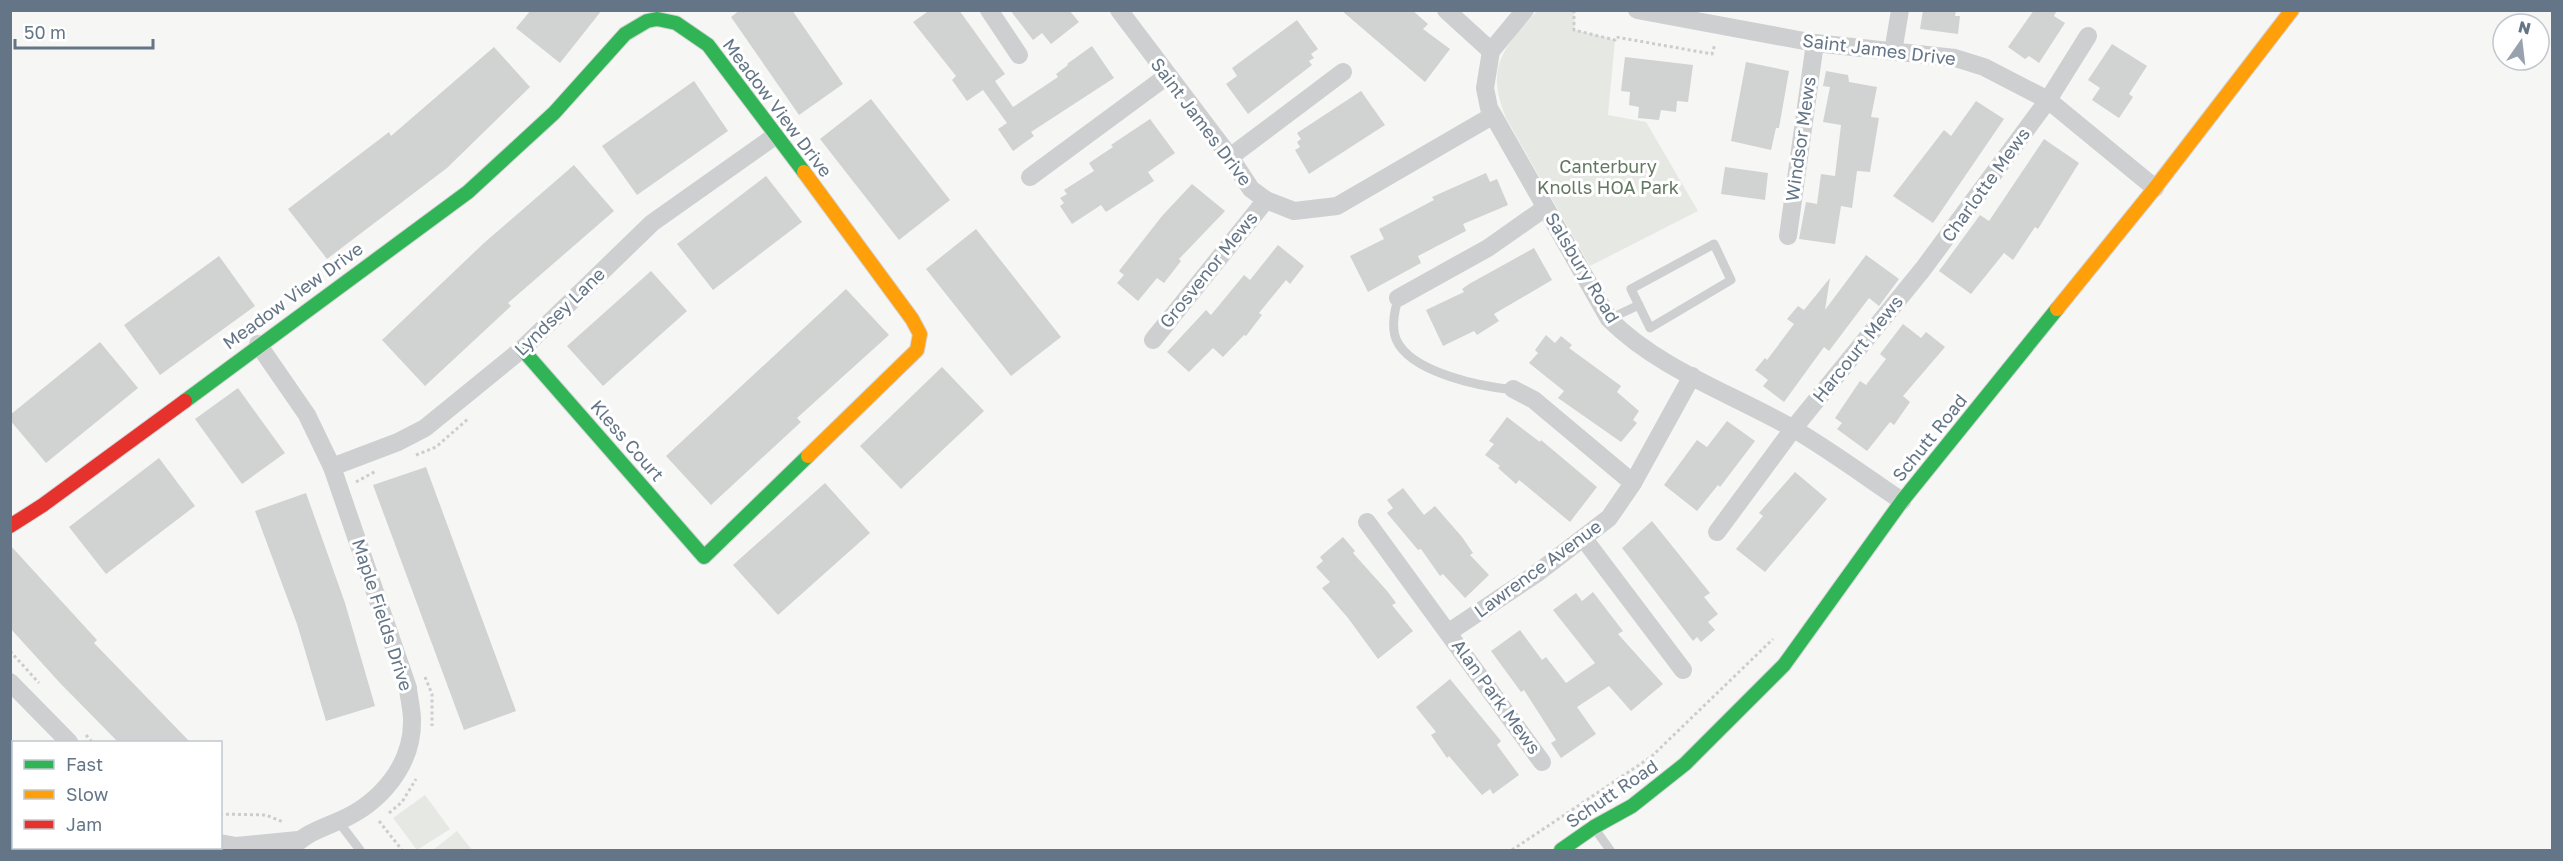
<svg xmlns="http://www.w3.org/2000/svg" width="2563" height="861" viewBox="0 0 2563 861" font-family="'Golos Text',sans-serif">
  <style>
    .green { fill: #e6e9e3 }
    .building { fill: #d1d2d2 }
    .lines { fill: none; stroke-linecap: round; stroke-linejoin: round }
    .fast-casing { stroke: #d3d4d5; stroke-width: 16 }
    .slow-casing { stroke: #d3d4d5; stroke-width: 16 }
    .jam-casing { stroke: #d3d4d5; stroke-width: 16 }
    .path { stroke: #cccdce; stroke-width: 3; stroke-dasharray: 3 3; stroke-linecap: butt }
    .lane { stroke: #cecfd0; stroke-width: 9 }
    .street { stroke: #cecfd0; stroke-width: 18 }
    .fast { stroke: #30b455; stroke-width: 14 }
    .slow { stroke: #ff9f0a; stroke-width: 14 }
    .jam { stroke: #e5322d; stroke-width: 14 }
    .labels { text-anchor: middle; stroke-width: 6; stroke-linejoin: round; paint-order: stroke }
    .street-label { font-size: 18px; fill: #647587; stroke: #fff }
    .park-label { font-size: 18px; fill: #637860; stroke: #fff }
  </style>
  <rect width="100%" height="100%" fill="#f6f6f5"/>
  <g class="green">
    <path d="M1537,11H1574L1575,30L1615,40L1608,115L1646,122L1698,211L1590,266L1506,118C1485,66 1503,49 1537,11Z"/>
    <path d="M425,795L450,829L417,850L393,818Z"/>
    <path d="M457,831L472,850H433Z"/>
  </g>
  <g class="building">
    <path d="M531,10H602L560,63L516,28Z"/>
    <path d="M740,10H792L843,84L799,115L731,17Z"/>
    <path d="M930,10H959L1005,74L995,81L1013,107L1058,77L1056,74L1068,65L1067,64L1092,46L1114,78L1031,132L1034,136L1013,151L998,129L1007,123L983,90L967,101L952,80L956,76L913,22Z"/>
    <path d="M1010,10H1069L1079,22L1051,44L1042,33L1033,40Z"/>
    <path d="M1341,10H1412L1428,24L1423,29L1450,49L1425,82Z"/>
    <path d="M1923,10H1956L1955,16H1960L1958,34L1920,29Z"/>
    <path d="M2034,10H2057L2054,16L2065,23L2039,63L2029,56L2025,59L2008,47Z"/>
    <path d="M1297,20L1318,49L1311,54L1314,58L1309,61L1312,65L1248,114L1226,84L1237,76L1232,68Z"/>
    <path d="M2112,44L2147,66L2129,94L2133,97L2119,118L2092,100L2100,88L2088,80Z"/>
    <path d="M494,47L530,87L447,168L327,259L288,209L389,132L391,136Z"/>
    <path d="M1625,57L1693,65L1688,102L1677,101L1676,112L1661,110L1659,120L1638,118L1639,107L1629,105L1630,92L1621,91Z"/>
    <path d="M1746,62L1789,71L1779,128H1776L1771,150L1731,141Z"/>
    <path d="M1826,71L1848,75L1849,82L1877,87L1871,117L1879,118L1870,172L1857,171L1852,208L1841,206L1835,244L1799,239L1806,202L1817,204L1821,174L1835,176L1841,125L1823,122L1830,87L1823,86Z"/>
    <path d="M694,81L728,131L637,195L602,146Z"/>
    <path d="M1361,91L1385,125L1309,174L1295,150L1300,147L1297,142L1301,139L1297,133Z"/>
    <path d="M871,99L950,200L899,240L820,139Z"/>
    <path d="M1976,101L2004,119L1933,223L1893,196L1944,130L1951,136Z"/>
    <path d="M1150,119L1175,153L1148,172L1154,181L1106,212L1101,205L1072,224L1060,206L1064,203L1060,198L1067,194L1064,190L1094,171L1089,163L1113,147L1111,145Z"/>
    <path d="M2044,139L2079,163L2038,229L2035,227L2013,260L2004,253L1971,294L1939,271L1980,215L1989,221Z"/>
    <path d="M574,165L614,211L508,303L511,306L425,386L382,340L484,243Z"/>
    <path d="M1725,167L1768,173L1765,200L1721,194Z"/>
    <path d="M1486,173L1490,182L1497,179L1508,205L1463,224L1466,231L1418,256L1421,263L1368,292L1350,256L1384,239L1379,229L1434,200L1432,197Z"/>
    <path d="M766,176L802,222L713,290L677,244Z"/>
    <path d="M1192,184L1225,211L1179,259L1181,261L1164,283L1157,278L1138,301L1117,283L1124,275L1119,271L1162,216Z"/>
    <path d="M976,229L1061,337L1011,376L926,269Z"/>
    <path d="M1278,245L1304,266L1290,284L1286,280L1259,313L1262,315L1246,336L1244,335L1223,357L1213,348L1189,372L1167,352L1206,310L1211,315L1244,275L1250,280Z"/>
    <path d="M1534,248L1552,280L1494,314L1499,321L1477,335L1474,331L1443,346L1426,310L1464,292L1462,289L1469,284Z"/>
    <path d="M1866,255L1899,279L1879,306L1869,298L1829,351L1824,347L1784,402L1763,386L1768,380L1755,370L1765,358L1767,360L1794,324L1787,319L1798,306L1804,310L1830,278L1825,310Z"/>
    <path d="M219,256L255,306L160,375L124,325Z"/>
    <path d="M651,271L687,311L603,386L567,346Z"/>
    <path d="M846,289L889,335L797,418L801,422L711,505L666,456Z"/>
    <path d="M1903,324L1921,338L1926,332L1945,347L1903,396L1910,402L1894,425L1890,422L1867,451L1837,429L1842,423L1835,418L1860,381L1866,385L1886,359L1880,354Z"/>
    <path d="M1546,335L1555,343L1561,336L1572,345L1569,348L1621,386L1617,392L1639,411L1633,420L1637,423L1621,442L1558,398L1564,391L1529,363L1538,353L1535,350Z"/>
    <path d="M100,342L138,388L46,463L10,420V415Z"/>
    <path d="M942,367L984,411L901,489L860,446Z"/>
    <path d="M238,388L285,453L242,484L195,419Z"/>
    <path d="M1507,417L1540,442L1541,440L1597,487L1570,522L1519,480L1516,484L1498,468L1500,466L1485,455L1494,444L1489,441Z"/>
    <path d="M1727,421L1755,441L1720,487L1718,485L1697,511L1664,485L1697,440L1707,447Z"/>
    <path d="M159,458L195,506L106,574L69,527Z"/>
    <path d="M426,467L516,711L464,730L373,485Z"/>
    <path d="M1795,472L1827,499L1765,572L1736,549L1763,516L1759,513Z"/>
    <path d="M825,483L870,533L778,615L733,565Z"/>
    <path d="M1403,488L1424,515L1435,506L1462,537L1473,553L1470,555L1489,575L1465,598L1443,574L1440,576L1421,549L1418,550L1387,513L1393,508L1387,500Z"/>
    <path d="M306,493L345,603L375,706L326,721L297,624L255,511Z"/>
    <path d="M1652,521L1710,593L1704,597L1718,614L1708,622L1715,630L1701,642L1697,637L1693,641L1622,548Z"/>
    <path d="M1343,537L1355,551L1353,553L1388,592L1396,603L1392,605L1413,631L1378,659L1348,618L1322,588L1330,582L1316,567L1323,561L1320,557Z"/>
    <path d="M10,545L97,640L94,643L190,742H118L60,683L10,628Z"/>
    <path d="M1593,592L1623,631L1618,634L1663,684L1631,711L1609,686L1577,707L1596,734L1561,758L1551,743L1556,740L1524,690L1521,692L1491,651L1520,630L1542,660L1546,657L1566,683L1595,663L1553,610L1576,593L1582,601Z"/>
    <path d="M1450,679L1501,741L1497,745L1519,775L1493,794L1490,789L1482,795L1449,756L1447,758L1431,735L1436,732L1416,707Z"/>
  </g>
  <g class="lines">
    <defs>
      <g id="fast">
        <path d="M522,349L704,557L808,456"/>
        <path d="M185,401L468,192L554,113L625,34L647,21L657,19L676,23L708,45L804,172"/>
        <path d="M1561,850L1594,827L1632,806L1685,764L1784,665L1902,501L2057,309"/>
      </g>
      <g id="slow">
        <path d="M804,172L912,319L920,334L917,350L808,456"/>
        <path d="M2057,309L2155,188L2292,10"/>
      </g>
      <path id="jam" d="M10,526L43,505L185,401"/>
    </defs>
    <use href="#fast" class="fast-casing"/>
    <use href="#slow" class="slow-casing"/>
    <use href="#jam" class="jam-casing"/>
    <g class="path">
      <path d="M1574,10V30L1615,40L1616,37L1712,54L1715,44"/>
      <path d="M416,455L436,447L469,418"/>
      <path d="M356,482L376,471"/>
      <path d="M10,651L39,683"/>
      <path d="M425,677L432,694V726"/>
      <path d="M86,735L92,742"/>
      <path d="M389,813L402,802L416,779"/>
      <path d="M220,814L266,815L283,822"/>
      <path d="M379,821L402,850"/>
      <path d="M1512,850L1651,757L1773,639"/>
    </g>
    <g class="lane">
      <path d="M1714,244L1731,280L1650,328L1631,289Z"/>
      <path d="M1398,298C1395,310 1391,326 1396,339C1410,373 1483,387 1515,390"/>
      <path d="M1609,319L1639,305"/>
      <path d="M338,821L360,850"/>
      <path d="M1595,829L1610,850"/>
    </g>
    <g class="street">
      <path d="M989,10L1019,55"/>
      <path d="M1119,10L1230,157L1251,189L1266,200L1294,211L1337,206L1492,116"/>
      <path d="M1446,10L1491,51"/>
      <path d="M1525,10L1491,51L1485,88L1489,108L1609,319C1659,369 1730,393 1792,428C1830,450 1866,477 1902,501"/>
      <path d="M1637,10L1815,43L1955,58L1984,67L2048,100L2155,188"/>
      <path d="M1893,52L1900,10"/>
      <path d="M1230,157L1343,72"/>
      <path d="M1030,177L1167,76"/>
      <path d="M1788,236L1815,43"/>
      <path d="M1398,298L1488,248L1545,208"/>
      <path d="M1153,340L1266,200"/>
      <path d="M258,344L307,415L332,467L408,688C409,699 412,710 412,720C413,765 380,803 341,820C323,828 302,834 291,850"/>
      <path d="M1513,389L1534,400L1633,483"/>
      <path d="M332,467L398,442L425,428L522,349L652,223L775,136"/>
      <path d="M1367,522L1542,762"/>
      <path d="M1717,532L1793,429L1923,269L2048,100L2088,36"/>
      <path d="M1584,539L1683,670"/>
      <path d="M1449,632L1536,574L1609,518L1633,483L1692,376"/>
      <path d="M10,682L69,742"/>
      <path d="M220,843L236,846L298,840"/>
      <path d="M170,848L173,850"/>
    </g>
    <use href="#fast" class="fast"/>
    <use href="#slow" class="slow"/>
    <use href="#jam" class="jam"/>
  </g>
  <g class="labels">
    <g class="street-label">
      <text transform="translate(1879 50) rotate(7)" y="6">Saint James Drive</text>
      <text transform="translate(777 108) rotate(53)" y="6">Meadow View Drive</text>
      <text transform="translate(1201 122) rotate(53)" y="6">Saint James Drive</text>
      <text transform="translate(1801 139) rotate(-82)" y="6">Windsor Mews</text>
      <text transform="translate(1986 185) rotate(-54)" y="6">Charlotte Mews</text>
      <text transform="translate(1582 268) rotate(59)" y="6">Salsbury Road</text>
      <text transform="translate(1209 270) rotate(-51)" y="6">Grosvenor Mews</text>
      <text transform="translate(293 296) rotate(-36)" y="6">Meadow View Drive</text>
      <text transform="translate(560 312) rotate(-44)" y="6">Lyndsey Lane</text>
      <text transform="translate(1858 349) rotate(-51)" y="6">Harcourt Mews</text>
      <text transform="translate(1930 438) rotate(-51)" y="6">Schutt Road</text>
      <text transform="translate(627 441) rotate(49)" y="6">Kless Court</text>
      <text transform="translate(1538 569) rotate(-36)" y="6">Lawrence Avenue</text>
      <text transform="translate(382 615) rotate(72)" y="6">Maple Fields Drive</text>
      <text transform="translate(1496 697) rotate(54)" y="6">Alan Park Mews</text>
      <text transform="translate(1612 794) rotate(-34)" y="6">Schutt Road</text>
    </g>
    <g class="park-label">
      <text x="1608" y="173">Canterbury<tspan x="1608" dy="21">Knolls HOA Park</tspan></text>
    </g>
  </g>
  <rect width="2563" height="861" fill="none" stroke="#647587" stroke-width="24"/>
  <rect x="12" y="741" width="210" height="108" fill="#ffffff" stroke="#c1c8cf" stroke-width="1.5"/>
  <rect x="24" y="760" width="30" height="9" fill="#30b455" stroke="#c1c8cf" stroke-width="1.5"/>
  <text x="66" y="771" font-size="18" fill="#647587">Fast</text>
  <rect x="24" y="790" width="30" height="9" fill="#ff9f0a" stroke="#c1c8cf" stroke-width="1.5"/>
  <text x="66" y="801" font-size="18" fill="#647587">Slow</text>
  <rect x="24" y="820" width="30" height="9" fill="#e5322d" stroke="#c1c8cf" stroke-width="1.5"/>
  <text x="66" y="831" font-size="18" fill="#647587">Jam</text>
  <g transform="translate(2521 42) rotate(14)"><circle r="28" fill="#ffffff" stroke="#c1c8cf" stroke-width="1.5"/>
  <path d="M0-4.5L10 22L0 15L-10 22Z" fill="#97a2ae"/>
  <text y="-9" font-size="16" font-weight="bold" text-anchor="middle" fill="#647587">N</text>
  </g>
  <path d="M15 39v9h138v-9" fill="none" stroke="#647587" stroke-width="3"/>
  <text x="24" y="39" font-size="18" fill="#647587" stroke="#ffffff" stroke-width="4.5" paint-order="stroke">50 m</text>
</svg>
